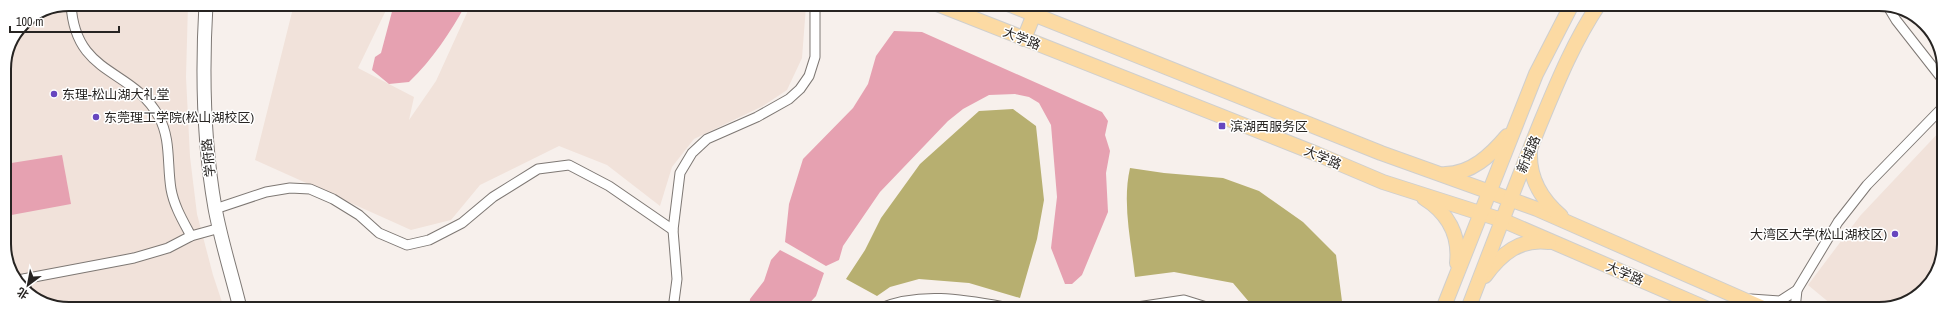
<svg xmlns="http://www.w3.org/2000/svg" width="1948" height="313" viewBox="0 0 1948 313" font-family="'Archivo Narrow','Noto Sans SC',sans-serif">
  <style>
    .built { fill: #f1e2da }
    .forest { fill: #b7af70 }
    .water { fill: #e6a1b1 }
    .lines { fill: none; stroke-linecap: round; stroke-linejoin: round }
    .street-casing { stroke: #7e7874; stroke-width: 11 }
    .secondary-casing { stroke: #7e7874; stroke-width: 15 }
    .primary-casing { stroke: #cfcfce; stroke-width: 16 }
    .street { stroke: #fff; stroke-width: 9 }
    .secondary { stroke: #fff; stroke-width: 13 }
    .primary { stroke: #fcdaa3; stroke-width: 14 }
    .poi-dot { fill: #6746bf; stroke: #fff; stroke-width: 1.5 }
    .labels { text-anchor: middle; stroke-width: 3; stroke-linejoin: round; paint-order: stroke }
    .street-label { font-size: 13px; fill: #272422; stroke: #fff }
    .poi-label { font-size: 13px; fill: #272422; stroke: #fff; text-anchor: start }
    .rim { fill: none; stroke: #272422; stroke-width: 2 }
  </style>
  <rect width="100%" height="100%" fill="#f7f0ec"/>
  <g class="built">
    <path d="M69,4H188L186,77L190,157L197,214L213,275L224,308H60L26,293L6,260L4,69L23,23Z"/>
    <path d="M294,4H389L358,68L414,97L409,120L436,81L471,4H805L806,6L802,58L787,90L763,106L694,139L672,167L660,206L607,165L559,146L480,185L451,220L411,230L255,160Z"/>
    <path d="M1943,128V253L1922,293L1879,309H1837L1808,285L1860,216Z"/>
    <path d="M1565,301L1585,309H1555Z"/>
  </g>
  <g class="forest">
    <path d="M1013,109L1036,126L1044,200L1037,239L1020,298L969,283L919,279L890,287L877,296L846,279L865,250L881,218L920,164L979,111Z"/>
    <path d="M1130,168L1164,173L1223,178L1259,191L1303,222L1336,255L1343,309H1255L1233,283L1174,272L1135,277C1131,241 1122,203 1130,168Z"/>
  </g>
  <g class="water">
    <path d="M394,4H466C450,33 433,59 409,82L389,84L372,70L375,57L381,53Z"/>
    <path d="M894,31L922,32L1102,112L1108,121L1105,135L1110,151L1106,173L1108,212L1082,275L1072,284H1065L1051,248L1057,197L1051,125L1039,103L1029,97L1015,94L989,95L963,109L948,121L880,192L843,246L839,260L826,266L785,242L789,204L803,159L853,108L868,84L876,56Z"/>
    <path d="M62,155L71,204L6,216L5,164Z"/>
    <path d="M780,250L824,273L816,296L804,309H749L750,299L764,281L771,260Z"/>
  </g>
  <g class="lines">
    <defs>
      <g id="street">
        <path d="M71,4C75,77 132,67 159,117C171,139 167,165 171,189C174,206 183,221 191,236"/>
        <path d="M1887,5L1896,20L1943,80"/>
        <path d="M215,209L266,192L290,188L310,189L333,199L359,215L379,233L407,245L429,240L462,223L493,197L538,169L569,165L609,186L673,230"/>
        <path d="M25,279L27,293"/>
        <path d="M18,280L134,258L168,248L191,236L220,228"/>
        <path d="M1751,299L1780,301L1797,290L1838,222L1867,185L1943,107"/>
        <path d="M673,309L677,279L673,230L680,173L692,153L707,139L757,117L789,99L800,89L809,76L815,57V4"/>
        <path d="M878,309C923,290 970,301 1016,309"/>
        <path d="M1124,309L1184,300L1213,309"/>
        <path d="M1795,309L1797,290"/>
      </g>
      <path id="secondary" d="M206,4C202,72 203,140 215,208C221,241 232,275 240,308"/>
      <g id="primary">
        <path d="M937,4L1317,154L1383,182L1502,220L1708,309"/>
        <path d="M1008,4L1381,153L1537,209L1765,309"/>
        <path d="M1024,39L1034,14"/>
        <path d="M1530,152C1529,178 1541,199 1561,216"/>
        <path d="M1445,174C1471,174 1491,155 1507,136"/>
        <path d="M1424,198C1448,213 1460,235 1457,263"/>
        <path d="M1485,276C1501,254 1520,238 1549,242"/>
        <path d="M1443,309L1536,74L1572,4"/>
        <path d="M1468,309C1492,247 1515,186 1540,124C1557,83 1574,41 1599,4"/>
      </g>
    </defs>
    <use href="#street" class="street-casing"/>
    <use href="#secondary" class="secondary-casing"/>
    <use href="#primary" class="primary-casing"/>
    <use href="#street" class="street"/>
    <use href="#secondary" class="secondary"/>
    <use href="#primary" class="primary"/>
  </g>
  <g class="poi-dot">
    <circle cx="54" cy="94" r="4"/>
    <circle cx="96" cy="117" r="4"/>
    <rect x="1218" y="122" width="8" height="8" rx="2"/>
    <circle cx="1895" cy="234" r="4"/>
  </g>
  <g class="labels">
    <g class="street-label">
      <text transform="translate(1022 38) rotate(22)" y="5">大学路</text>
      <text transform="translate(1528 154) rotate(-67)" y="5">新城路</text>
      <text transform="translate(1323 157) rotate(23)" y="5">大学路</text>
      <text transform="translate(208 158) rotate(-96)" y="5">学府路</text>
      <text transform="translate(1625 273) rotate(23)" y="5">大学路</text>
    </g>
    <g class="poi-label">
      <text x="62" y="99">东理-松山湖大礼堂</text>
      <text x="104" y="122">东莞理工学院(松山湖校区)</text>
      <text x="1230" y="131">滨湖西服务区</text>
      <text x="1887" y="239" text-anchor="end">大湾区大学(松山湖校区)</text>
    </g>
  </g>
  <path d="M0 0H1948V313H0ZM69 11H1879A58 58 0 0 1 1937 69V244A58 58 0 0 1 1879 302H69A58 58 0 0 1 11 244V69A58 58 0 0 1 69 11Z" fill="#fff" fill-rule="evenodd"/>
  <path class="rim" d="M69 11H1879A58 58 0 0 1 1937 69V244A58 58 0 0 1 1879 302H69A58 58 0 0 1 11 244V69A58 58 0 0 1 69 11Z"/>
  <g transform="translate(28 285) rotate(212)" stroke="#ffffff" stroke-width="3" paint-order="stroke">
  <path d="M0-3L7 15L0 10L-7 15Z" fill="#272422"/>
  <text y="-6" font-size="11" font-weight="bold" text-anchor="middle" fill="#272422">北</text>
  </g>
  <path d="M10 26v6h109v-6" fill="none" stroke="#272422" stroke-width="2"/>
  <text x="16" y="26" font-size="12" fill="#272422" stroke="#ffffff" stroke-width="3" paint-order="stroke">100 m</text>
</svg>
